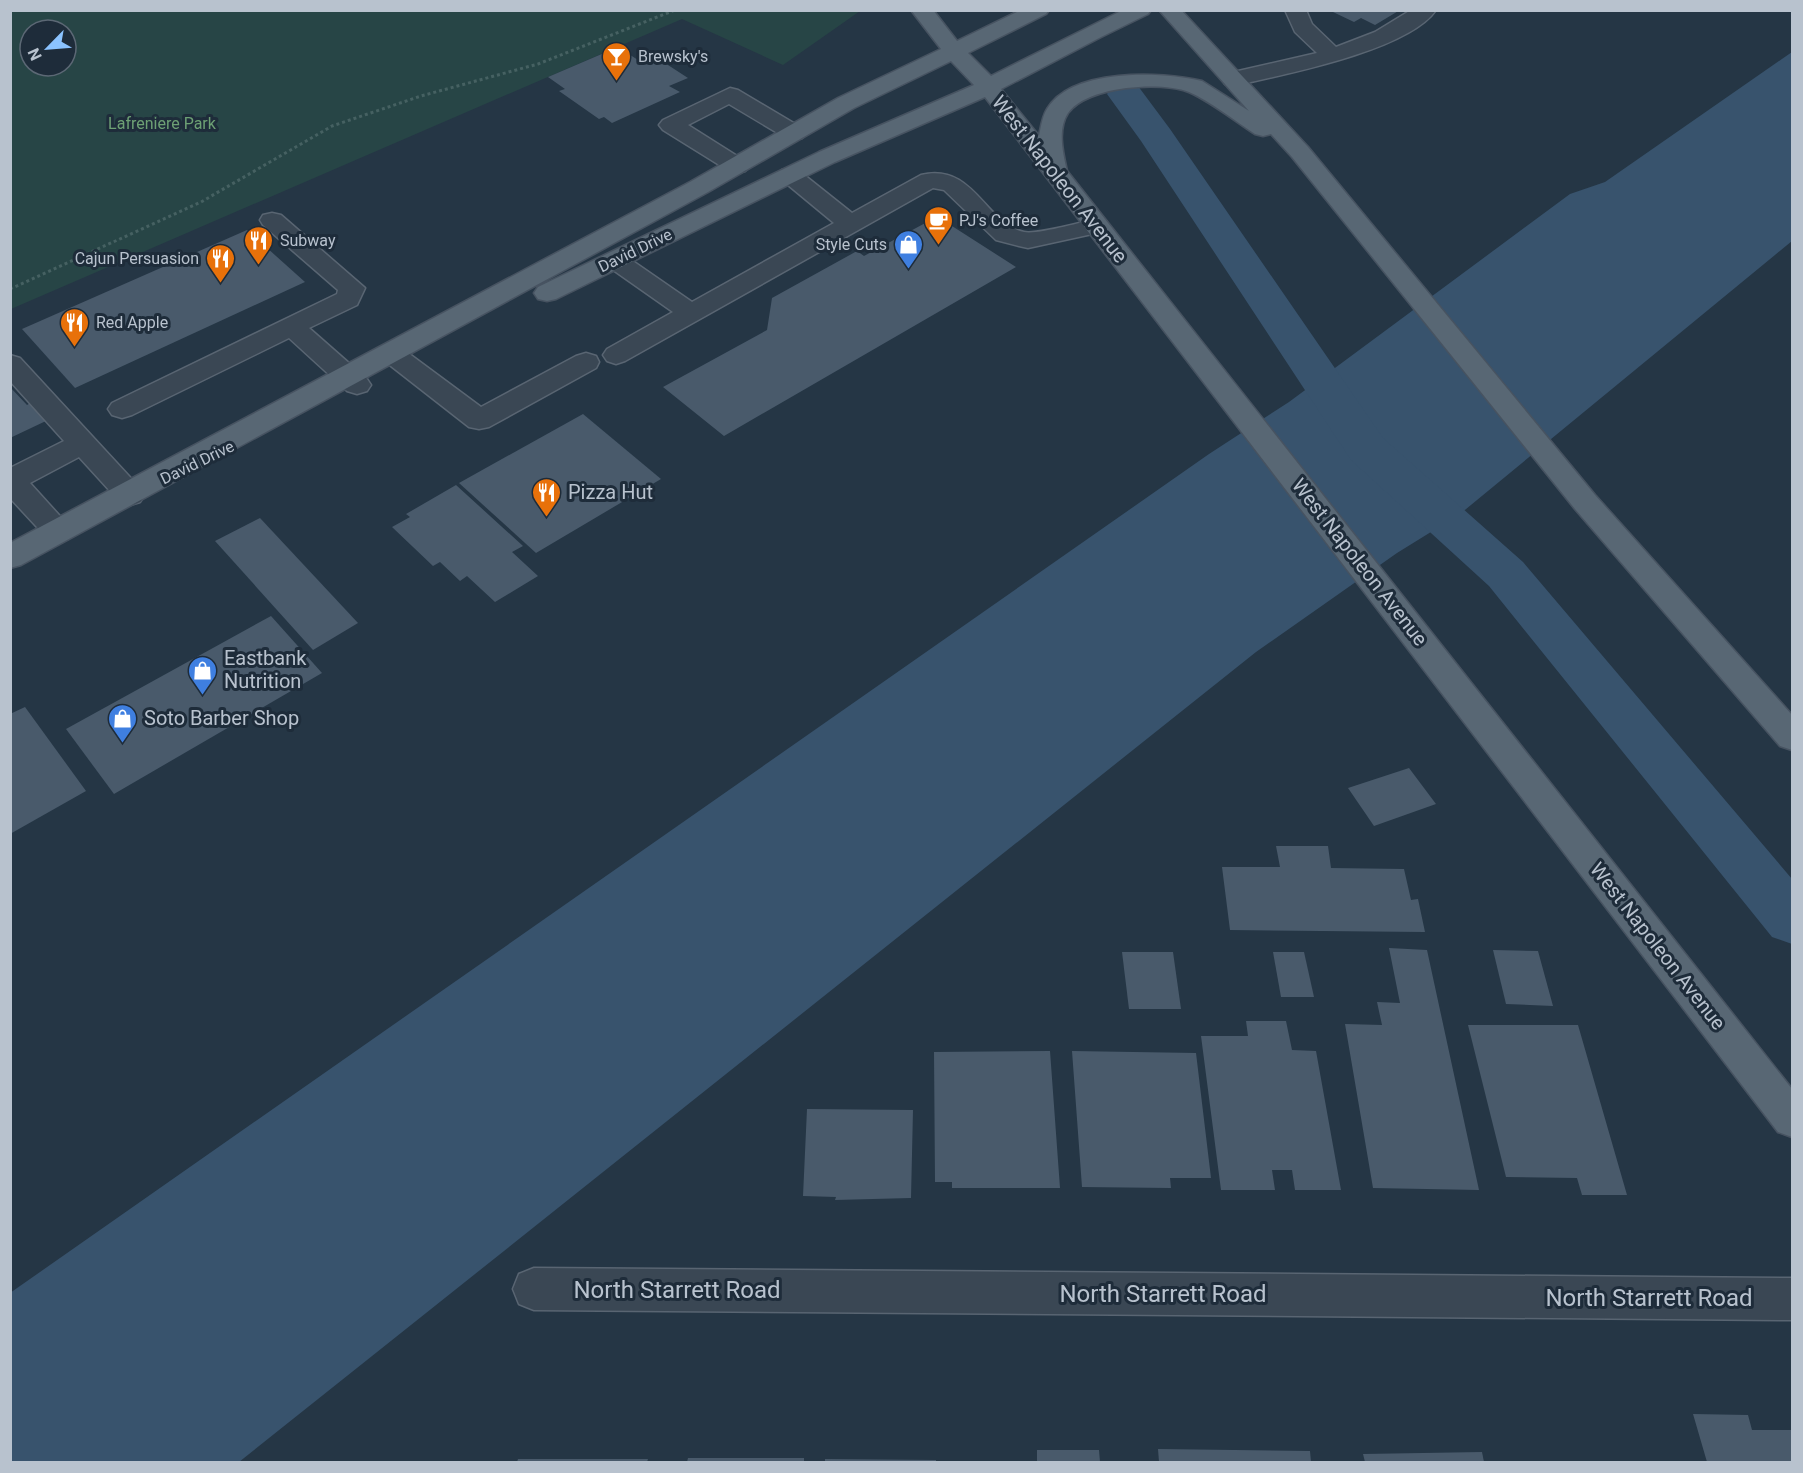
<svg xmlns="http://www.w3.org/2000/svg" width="1803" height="1473" viewBox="0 0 1803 1473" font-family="Roboto,sans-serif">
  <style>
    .green { fill: #274546; fill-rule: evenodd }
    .water { fill: #38536d }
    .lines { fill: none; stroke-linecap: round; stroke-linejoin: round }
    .canal { fill: #38536d; fill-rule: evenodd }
    .building { fill: #495a6b }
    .minor-casing { stroke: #596572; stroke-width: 3 }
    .major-casing { stroke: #475361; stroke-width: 3 }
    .path { stroke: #466162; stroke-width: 3; stroke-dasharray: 3 3; stroke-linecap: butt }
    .minor { fill: #3a4754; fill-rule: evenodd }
    .major { fill: #586774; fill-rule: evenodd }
    .labels { text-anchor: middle; stroke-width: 6; stroke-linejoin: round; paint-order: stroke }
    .far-poi-label { font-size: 16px; fill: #b8c2ce; stroke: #1e2c3a; text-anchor: start }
    .far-park-label { font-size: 16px; fill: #6da074; stroke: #1e2c3a }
    .far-street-label { font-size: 16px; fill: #b8c2ce; stroke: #1e2c3a }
    .street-label { font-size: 20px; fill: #b8c2ce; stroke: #1e2c3a }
    .poi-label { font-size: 20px; fill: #b8c2ce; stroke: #1e2c3a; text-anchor: start }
    .near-street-label { font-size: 24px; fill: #b8c2ce; stroke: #1e2c3a }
  </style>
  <rect width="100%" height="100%" fill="#253645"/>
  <path class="green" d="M11,10H860V11L783,65L682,19L11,309ZM30,30H66V66H30Z"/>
  <path class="water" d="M1792,52V241L1460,514L1397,553L1256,652L239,1462H11L10,1293L1209,454L1289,402L1570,194L1605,182Z"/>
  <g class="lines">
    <path class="canal" d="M1125,83L1138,86L1170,129L1383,438L1523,562L1792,879V944L1772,937L1489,586L1351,460L1141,141L1107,94L1112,86Z"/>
  </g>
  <g class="building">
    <path d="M1336,10H1400L1375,25L1361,18L1354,22L1333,12Z"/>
    <path d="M618,47L638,60L651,54L688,78L669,86L680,92L612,123L604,117L599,119L559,91L565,89L548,77Z"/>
    <path d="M929,221L944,230L952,226L1016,267L724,436L663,387L767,330L772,298L857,251L864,256Z"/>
    <path d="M247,230L305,282L75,388L22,329Z"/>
    <path d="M10,387L27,405L32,402L48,420L10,438Z"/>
    <path d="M583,414L661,479L536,553L459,483Z"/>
    <path d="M456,485L523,546L512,552L538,576L495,602L467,576L460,581L440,562L433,566L392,527L410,517L406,514Z"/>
    <path d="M260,518L358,623L313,650L215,541Z"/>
    <path d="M271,616L322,673L114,794L66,729Z"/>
    <path d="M25,707L86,791L10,834V714Z"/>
    <path d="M1409,768L1436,804L1374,826L1348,788Z"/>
    <path d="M1276,846H1328L1331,868L1404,869L1411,900L1418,899L1425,932L1230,930L1222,867H1280Z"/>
    <path d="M1389,948L1427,950L1479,1190L1373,1188L1345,1024L1382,1025L1377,1002L1400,1003Z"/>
    <path d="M1493,950L1538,951L1553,1006L1506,1004Z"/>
    <path d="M1122,952H1173L1181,1009H1129Z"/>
    <path d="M1273,952H1304L1314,997H1281Z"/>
    <path d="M1246,1021H1286L1292,1050L1316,1051L1341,1190H1295L1292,1170H1272L1275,1190H1221L1201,1036H1248Z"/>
    <path d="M1468,1025H1578L1627,1195H1582L1577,1178L1506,1177Z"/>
    <path d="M1050,1051L1060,1188H952V1182H935L934,1052Z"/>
    <path d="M1072,1051L1196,1053L1211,1178H1170L1171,1188L1082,1187Z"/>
    <path d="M807,1109L913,1110L911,1198L835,1200L836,1197L803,1196Z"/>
    <path d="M1693,1414L1748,1415L1752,1430H1792V1462H1707Z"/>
    <path d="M1158,1449L1310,1451L1311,1462H1159Z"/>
    <path d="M1037,1450H1099L1100,1462H1037Z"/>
    <path d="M1482,1452L1484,1462H1365L1363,1454Z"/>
    <path d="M688,1458H804V1462H687Z"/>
    <path d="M518,1459H648L647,1462H517Z"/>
    <path d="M825,1459L936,1460V1462H825Z"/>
  </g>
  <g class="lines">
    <defs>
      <g id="minor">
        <path d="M1285,10H1306L1312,24L1336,47L1375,32L1411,10H1436C1408,51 1281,75 1233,86L1225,84L1222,79L1225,74L1317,53L1295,32Z"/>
        <path d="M730,88L738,90L802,128L806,133L802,138L794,140L786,138L729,104L688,125L745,161L749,166L745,171L737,173L729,171L663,130L659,125L663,120Z"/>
        <path d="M790,168L798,170L852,213L921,175C974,162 985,224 1024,232C1037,235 1081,222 1097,219L1106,221L1109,226L1106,231L1028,248L1019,246L996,240L944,190L933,188L625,361L616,364L607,361L603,355L607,349L673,312L606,265L602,260L606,255L615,252L624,255L692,302L834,223L782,180L778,175L782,170Z"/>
        <path d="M272,213L281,215L365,288L357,305L309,328L367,379L371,385L367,391L357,394L347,391L289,338L132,415L122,418L112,415L108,409L112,403L337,294L338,290L263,225L260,220L263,215Z"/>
        <path d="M391,344L400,347L481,407L576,356L586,353L596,356L599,362L596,368L489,427L479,429L469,427L382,359L378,353L382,347Z"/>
        <path d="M10,355L20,358L140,488L145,495L140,502L130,505L120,502L79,457L30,483L68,525L73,532L68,539L58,543L48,539L10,498V468L64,441L10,381Z"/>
        <path d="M534,1268L1792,1278V1320L534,1310L519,1304L513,1289L519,1274Z"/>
      </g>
      <path id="major" d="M911,10H933L957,41L1021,10H1049L1046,14L968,53L991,76L1123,10H1151L1148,14L1101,37L1001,89L1039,136C1041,127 1042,117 1047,109C1071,68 1161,71 1202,81L1249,111L1159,10H1181L1308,147L1595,495L1792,715V750L1780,746L1575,509L1292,157L1271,134L1263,136L1255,134C1235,121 1210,101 1189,92C1161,81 1087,86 1068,113C1057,130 1063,153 1067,171L1792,1089V1137L1778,1132L985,97L835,162L556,299L547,301L538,299L534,293L538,287L819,152L974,85L951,61L854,108L708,192L21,565L10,568V543L690,182L838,98L941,49Z"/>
    </defs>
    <use href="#minor" class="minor-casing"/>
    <use href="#major" class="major-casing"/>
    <path class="path" d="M10,289L201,202L332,126L421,96L538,64L675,10"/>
    <use href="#minor" class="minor"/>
    <use href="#major" class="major"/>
  </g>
  <defs>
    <symbol id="bar-pin" viewBox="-11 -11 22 30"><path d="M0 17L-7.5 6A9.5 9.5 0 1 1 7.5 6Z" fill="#e8710a" stroke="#1e2c3a"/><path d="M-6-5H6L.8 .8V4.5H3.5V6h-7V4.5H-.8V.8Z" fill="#fff"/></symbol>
    <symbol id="cafe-pin" viewBox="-11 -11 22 30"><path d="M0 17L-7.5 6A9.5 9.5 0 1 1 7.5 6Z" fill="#e8710a" stroke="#1e2c3a"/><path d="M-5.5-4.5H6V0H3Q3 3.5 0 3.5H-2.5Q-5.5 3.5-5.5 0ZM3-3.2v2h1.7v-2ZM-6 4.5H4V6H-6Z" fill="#fff"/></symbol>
    <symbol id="restaurant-pin" viewBox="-11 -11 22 30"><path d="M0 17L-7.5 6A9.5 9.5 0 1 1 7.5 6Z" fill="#e8710a" stroke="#1e2c3a"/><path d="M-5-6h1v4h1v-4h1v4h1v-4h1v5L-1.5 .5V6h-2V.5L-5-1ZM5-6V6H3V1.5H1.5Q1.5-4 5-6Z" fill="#fff"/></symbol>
    <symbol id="shop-pin" viewBox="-11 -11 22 30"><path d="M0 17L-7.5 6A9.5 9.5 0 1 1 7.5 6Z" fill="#3f7fe0" stroke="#1e2c3a"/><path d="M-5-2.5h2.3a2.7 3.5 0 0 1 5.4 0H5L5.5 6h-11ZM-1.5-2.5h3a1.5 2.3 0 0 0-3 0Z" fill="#fff"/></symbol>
  </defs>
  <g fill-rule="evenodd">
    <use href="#bar-pin" x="600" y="40" width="33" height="45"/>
    <use href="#cafe-pin" x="922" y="204" width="33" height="45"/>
    <use href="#restaurant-pin" x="242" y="224" width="33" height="45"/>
    <use href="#shop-pin" x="892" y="228" width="33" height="45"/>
    <use href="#restaurant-pin" x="204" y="242" width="33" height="45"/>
    <use href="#restaurant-pin" x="58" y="306" width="33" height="45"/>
    <use href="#restaurant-pin" x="530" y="476" width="33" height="45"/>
    <use href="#shop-pin" x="186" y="654" width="33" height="45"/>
    <use href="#shop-pin" x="106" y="702" width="33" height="45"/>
  </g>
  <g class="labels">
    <g class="far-poi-label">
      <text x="638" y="62">Brewsky's</text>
      <text x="959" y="226">PJ's Coffee</text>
      <text x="280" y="246">Subway</text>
      <text x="887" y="250" text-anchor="end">Style Cuts</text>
      <text x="199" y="264" text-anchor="end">Cajun Persuasion</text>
      <text x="96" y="328">Red Apple</text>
    </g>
    <g class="far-park-label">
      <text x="162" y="129">Lafreniere Park</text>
    </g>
    <g class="far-street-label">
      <text transform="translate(635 250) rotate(-26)" y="6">David Drive</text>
      <text transform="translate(197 462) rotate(-26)" y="6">David Drive</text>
    </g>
    <g class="street-label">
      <text transform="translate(1060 179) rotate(52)" y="7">West Napoleon Avenue</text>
      <text transform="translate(1360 562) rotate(52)" y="7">West Napoleon Avenue</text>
      <text transform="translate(1658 946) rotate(52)" y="7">West Napoleon Avenue</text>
    </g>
    <g class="poi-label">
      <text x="568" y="499">Pizza Hut</text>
      <text x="224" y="665">Eastbank<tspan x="224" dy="23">Nutrition</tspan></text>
      <text x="144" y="725">Soto Barber Shop</text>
    </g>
    <g class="near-street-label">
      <text x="677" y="1298">North Starrett Road</text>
      <text x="1163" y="1302">North Starrett Road</text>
      <text x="1649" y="1306">North Starrett Road</text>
    </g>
  </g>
  <rect width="1803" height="1473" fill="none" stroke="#b8c2ce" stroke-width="24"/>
  <g transform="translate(48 48) rotate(245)"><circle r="28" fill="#1e2c3a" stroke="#5c6875" stroke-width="1.5"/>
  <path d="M0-4.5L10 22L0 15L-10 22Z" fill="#8bc3ff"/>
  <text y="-9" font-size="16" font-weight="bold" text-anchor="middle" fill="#b8c2ce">N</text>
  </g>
</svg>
